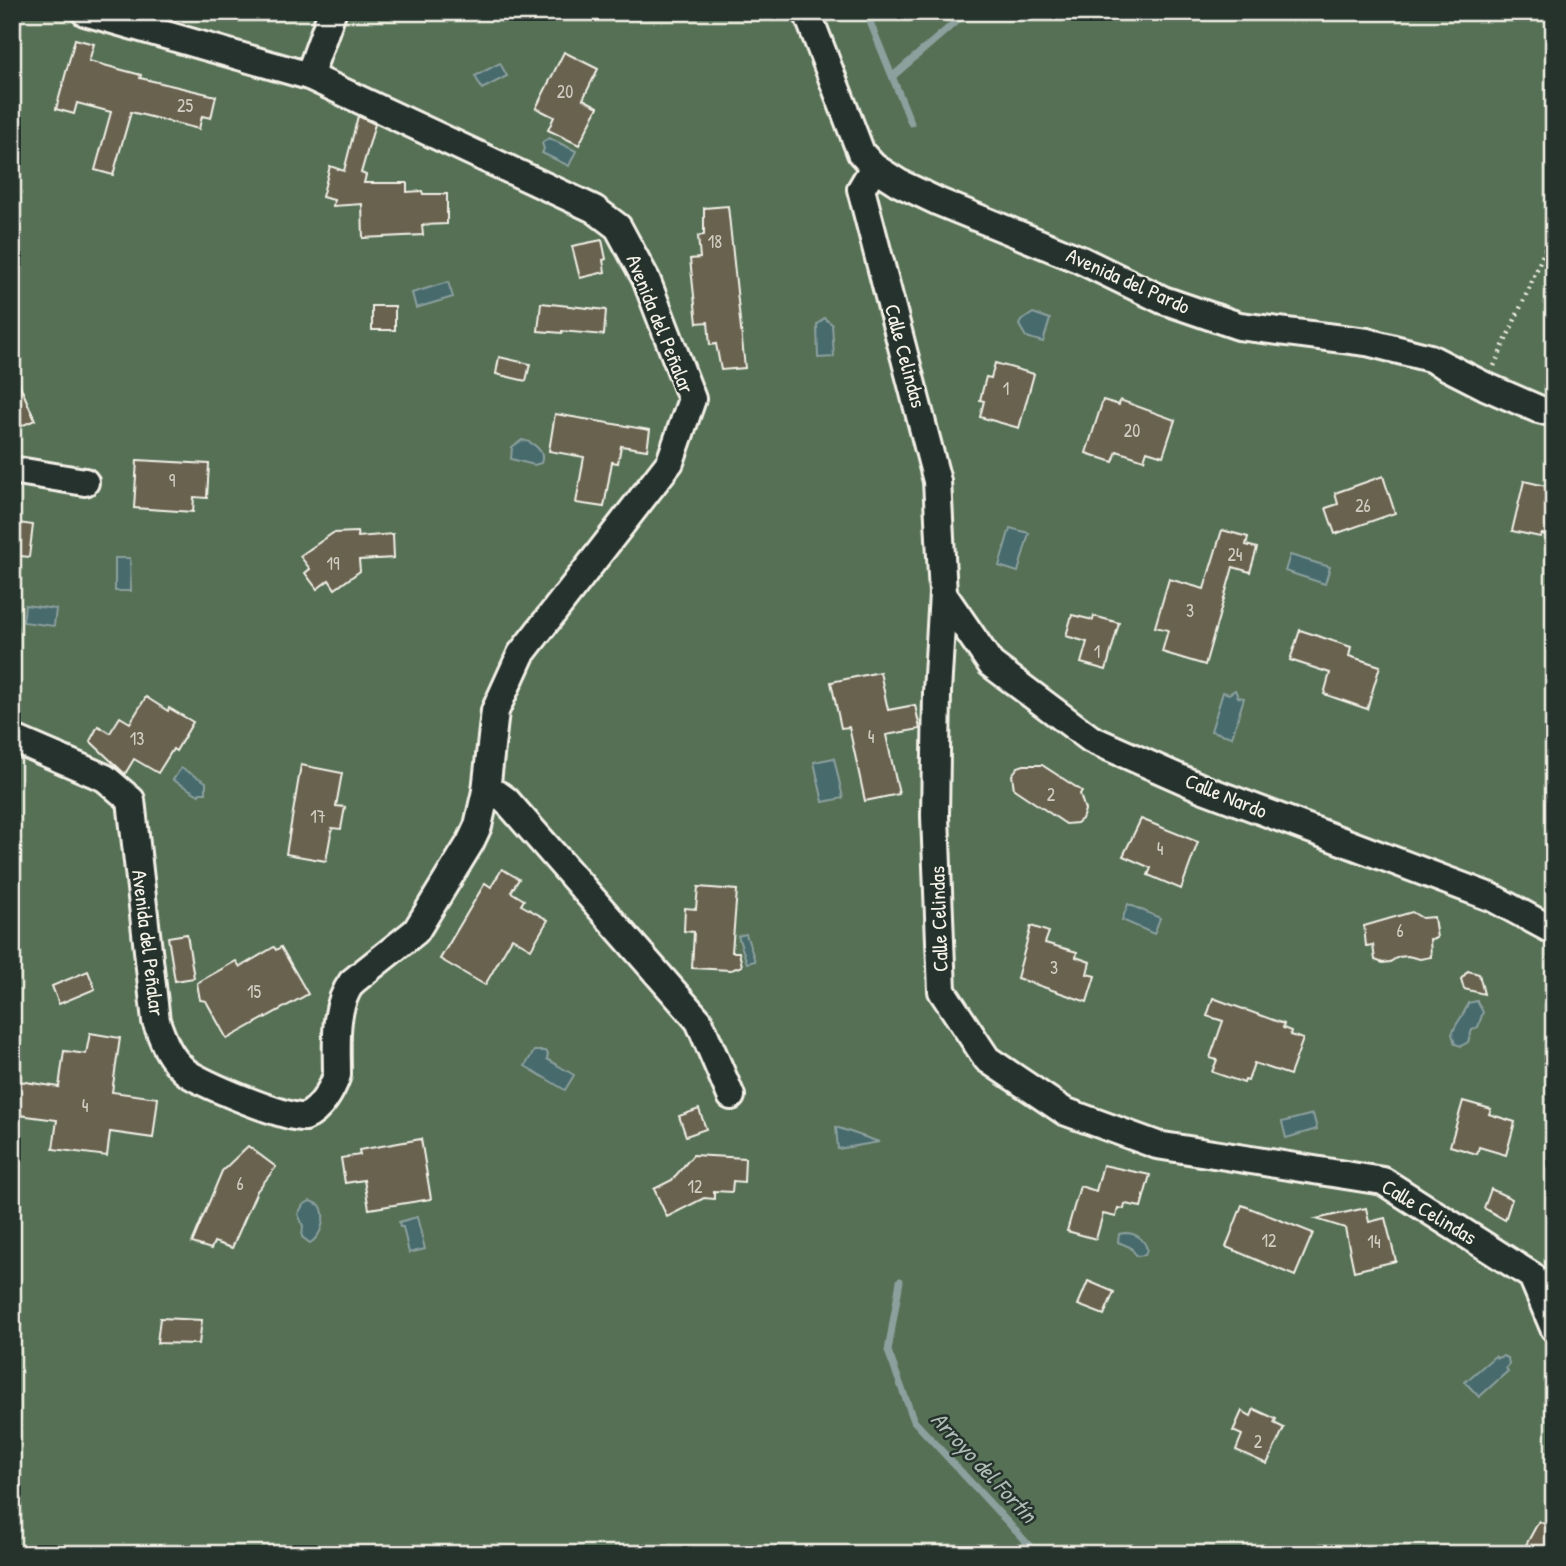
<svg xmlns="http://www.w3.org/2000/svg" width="1566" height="1566" viewBox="0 0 1566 1566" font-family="'Patrick Hand',sans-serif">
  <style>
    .green { fill: #556f55; stroke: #a4b09e; stroke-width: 2 }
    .water { fill: #466a6c; stroke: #8ca09e; stroke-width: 2 }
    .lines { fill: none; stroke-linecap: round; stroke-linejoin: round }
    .stream { stroke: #8ca09e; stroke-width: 7 }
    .building { fill: #676250; stroke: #f4f1e8; stroke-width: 2 }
    .minor-casing { stroke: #f4f1e8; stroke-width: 32 }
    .path { stroke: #f4f1e8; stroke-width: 4.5; stroke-dasharray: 2 5; stroke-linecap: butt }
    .minor { stroke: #26332d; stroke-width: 26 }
    .labels { text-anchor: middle; stroke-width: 5; stroke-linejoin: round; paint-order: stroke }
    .number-label { font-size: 18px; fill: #d1cdc2 }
    .street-label { font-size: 21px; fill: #f4f1e8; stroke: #26332d }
    .water-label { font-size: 23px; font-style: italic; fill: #aebbb6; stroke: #26332d }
  </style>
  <rect width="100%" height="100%" fill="#333c34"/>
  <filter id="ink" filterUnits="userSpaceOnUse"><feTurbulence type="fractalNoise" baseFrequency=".0143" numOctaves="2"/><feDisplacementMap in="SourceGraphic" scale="14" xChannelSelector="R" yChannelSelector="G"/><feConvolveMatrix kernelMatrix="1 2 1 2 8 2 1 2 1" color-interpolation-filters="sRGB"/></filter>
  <g filter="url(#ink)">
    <rect class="green" x="12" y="12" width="1542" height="1542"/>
    <g class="water">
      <path d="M500,63L507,76L482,89L475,76Z"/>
      <path d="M549,138L576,151L569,166L542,153L544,149L542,143Z"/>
      <path d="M448,282L453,297L416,308L412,293Z"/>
      <path d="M1033,313L1050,319L1043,342L1026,337L1019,325L1021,321Z"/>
      <path d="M824,318L832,324L834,357L818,358L817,325Z"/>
      <path d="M522,440C533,442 546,451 541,463L534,465L511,459L512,447Z"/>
      <path d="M1010,528L1029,533L1018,572L999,566Z"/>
      <path d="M1290,555L1330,567L1325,584L1285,571Z"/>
      <path d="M115,558H130L131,591H115Z"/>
      <path d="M25,605L56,609L54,626L23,622Z"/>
      <path d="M1235,690L1238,697L1244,698L1232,737L1211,731L1223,692L1229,694Z"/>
      <path d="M834,758L843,798L823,802L814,762Z"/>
      <path d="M181,768L206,782V793H200L199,795L173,780Z"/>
      <path d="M1128,904L1160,918L1154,934L1122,920Z"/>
      <path d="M746,934L755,961L747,963L738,936Z"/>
      <path d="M1477,1001L1483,1012L1478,1027L1472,1030L1468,1042L1461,1046L1455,1044L1452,1034C1456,1022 1464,1016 1468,1003Z"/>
      <path d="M534,1051H545L548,1054L547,1059L574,1075L565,1090L525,1066Z"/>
      <path d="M1313,1114L1317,1129L1286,1138L1282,1122Z"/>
      <path d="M836,1127L879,1142L838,1149Z"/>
      <path d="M310,1201L320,1205C327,1216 322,1236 310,1243L302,1237L303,1226L298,1214L303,1205Z"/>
      <path d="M417,1217L425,1249L409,1253L403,1227H400L399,1222Z"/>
      <path d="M1125,1233C1136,1233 1144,1239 1147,1249L1145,1255L1137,1256L1130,1247L1118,1242L1119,1234Z"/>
      <path d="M1495,1356L1497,1358L1503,1356L1508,1358L1509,1364L1506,1368L1508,1371L1479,1397L1465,1382Z"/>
    </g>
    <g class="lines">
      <g class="stream">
        <path d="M866,12L911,123"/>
        <path d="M893,76L967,12"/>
        <path d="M900,1281L888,1351L914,1421L1037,1554"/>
      </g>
    </g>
    <g class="building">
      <path d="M75,39L94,44L89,61L141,75L140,78L216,96L211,118L202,116L199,129L131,112L113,175L95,170L111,112L77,103L74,114L56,109Z"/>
      <path d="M564,52L598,69L583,99L598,107L579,145L548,130L554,117L536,108Z"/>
      <path d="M358,116L375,124L361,173L366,175L364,183H407V192L422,191L423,194H447V224L422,225L423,235L363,238L362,204L333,206L334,200L322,197L330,166L344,171Z"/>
      <path d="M728,206L745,368L721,370L716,344L710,345L708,322L697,323L690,259L700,258L698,236L704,235V208Z"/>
      <path d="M602,240L606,259L603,260L605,272L580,278L572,246Z"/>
      <path d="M541,303L606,310L604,335L562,331V333L538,331Z"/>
      <rect x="372" y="306" width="23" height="24"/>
      <path d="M499,357L530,364L526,381L496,374Z"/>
      <path d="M995,363L1034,374L1019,428L980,417L984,401L980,400L986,377L991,378Z"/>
      <path d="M12,367L35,420L12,430Z"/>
      <path d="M1103,400L1119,405L1120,400L1175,420L1163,456L1147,451L1144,460L1117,451L1113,462L1086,453Z"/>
      <path d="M555,414L650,430L647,450L621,446L618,463L612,462L604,507L576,503L584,457L549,451Z"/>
      <path d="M137,460L209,464L207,498L194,497L193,512L134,508Z"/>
      <path d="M1383,476L1395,513L1335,534L1326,508L1338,504L1335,493Z"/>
      <path d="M1524,481L1554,488V537L1542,534L1540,537L1512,531Z"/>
      <path d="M12,522L33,525L29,557L12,555Z"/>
      <path d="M1222,530L1248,537L1246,545L1257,548L1250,572L1233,567L1205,665L1162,652L1168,630L1155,627L1169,579L1204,589Z"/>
      <path d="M357,532L358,537L393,534L394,558L359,560L360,571L335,589L329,580L317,589L305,573L310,569L300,556L333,533Z"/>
      <path d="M1072,615L1093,620L1094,616L1119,623L1106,670L1081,663L1087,642L1066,636Z"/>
      <path d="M1300,630L1351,647L1349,656L1380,666L1367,709L1324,694L1330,673L1290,660Z"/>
      <path d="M880,672L888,710L915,705L920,729L886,735L899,794L865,801L849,727L841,728L831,682Z"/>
      <path d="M146,697L168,711L169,708L193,722L176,751L173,749L158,773L134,759L125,774L90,741L98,726L110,733L120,717L130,723Z"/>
      <path d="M301,765L342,773L336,806L345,807L341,829L332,828L326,861L286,854Z"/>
      <path d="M1024,765H1042L1082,791L1080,794L1085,810L1082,819L1077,823L1066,824L1014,789L1012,775L1018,767Z"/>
      <path d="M1141,819L1198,842L1181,889L1148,875L1151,868L1123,856Z"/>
      <path d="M502,869L519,879L511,892L524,900L521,905L548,920L531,949L512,938L485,985L440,959L485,883L491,887Z"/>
      <path d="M698,887L737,890L732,952H739L742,966L731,970L692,968L694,932L684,931L685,908L696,909Z"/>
      <path d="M1412,912L1422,918L1434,917L1437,938L1430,939L1431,957L1420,959L1408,956L1398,957L1390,962L1383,963L1375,960L1373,945L1366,946L1364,926Z"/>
      <path d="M1031,926L1049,932L1045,943L1077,952L1076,957L1090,962L1087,974L1095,976L1087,1002L1017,978Z"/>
      <path d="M187,934L194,978L175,981L168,937Z"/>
      <path d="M274,947L276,950L281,947L308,994L227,1039L206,1001L200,1000L197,983L236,961L240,967Z"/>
      <path d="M88,971L95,989L59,1004L52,986Z"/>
      <path d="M1468,971L1479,974L1484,994L1464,989L1461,979Z"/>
      <path d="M1213,998L1284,1024L1283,1028L1291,1031L1290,1035L1303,1039L1290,1075L1254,1063L1248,1081L1245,1080L1244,1083L1212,1072L1217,1060L1210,1058L1223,1021L1207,1016Z"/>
      <path d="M90,1033L120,1038L112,1092L158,1098L153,1138L110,1132L107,1156L53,1149L57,1120L12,1114V1080L59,1087L64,1051L86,1054Z"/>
      <path d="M1463,1101L1491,1109L1489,1114L1515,1122L1506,1155L1479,1147L1477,1154L1450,1146Z"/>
      <path d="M699,1109L706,1129L686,1136L679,1116Z"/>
      <path d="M421,1139L431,1199L369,1209L364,1180L345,1183L341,1158L360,1155L359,1150Z"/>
      <path d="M248,1146L276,1167L257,1191L232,1248L214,1242L211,1249L192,1243L222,1171Z"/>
      <path d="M693,1155L745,1158L744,1182L733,1181L732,1192L714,1191V1199L704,1198L667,1217L654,1189L672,1180Z"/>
      <path d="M1103,1165L1150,1175L1141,1207L1125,1204L1124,1209L1118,1208L1116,1217L1103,1214L1096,1239L1067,1231L1080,1186L1096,1191Z"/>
      <path d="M1491,1189L1512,1199L1505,1220L1484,1208Z"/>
      <path d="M1242,1205L1313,1233L1295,1276L1226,1247Z"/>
      <path d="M1366,1208L1369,1222L1385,1218L1396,1261L1354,1271L1345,1228L1316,1219Z"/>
      <path d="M1088,1281L1114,1292L1104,1315L1078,1305Z"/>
      <path d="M160,1318L202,1320L199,1344L157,1343Z"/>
      <path d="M1254,1409L1276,1419L1274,1423L1284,1428L1267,1464L1236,1450L1242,1435L1233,1431L1242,1411L1251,1416Z"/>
      <path d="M1539,1521L1554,1530V1554H1521Z"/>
    </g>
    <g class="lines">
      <defs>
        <g id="minor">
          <path d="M807,12L861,153L874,167L899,183L939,202L1081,260L1163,300L1239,326L1367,342L1430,358L1485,386L1538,409L1554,413"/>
          <path d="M309,76L332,12"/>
          <path d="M874,167L861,189L937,481L943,594L937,692L935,816L942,991L987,1059L1064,1111L1157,1145L1383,1181L1532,1276L1554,1328"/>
          <path d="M12,470L85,482"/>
          <path d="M943,594L991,664L1091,739L1204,789L1493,898L1554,931"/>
          <path d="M12,738L105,778L131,800L156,1021C164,1042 168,1056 185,1071C197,1082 291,1121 305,1117C320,1111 332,1090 337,1075C337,1043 333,1008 352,982L416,931L470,843L478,826L486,791L495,711L521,654L670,462L692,399L646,279L618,227L594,209L309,76L85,12"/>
          <path d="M486,791L499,795L506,800L699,1021L731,1096"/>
        </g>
      </defs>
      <use href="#minor" class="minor-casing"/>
      <path class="path" d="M1494,366L1531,284L1554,227"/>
      <use href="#minor" class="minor"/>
    </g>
  </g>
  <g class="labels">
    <g class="number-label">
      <text x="565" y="98">20</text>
      <text x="185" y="112">25</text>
      <text x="715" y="248">18</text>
      <text x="1006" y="395">1</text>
      <text x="1132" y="437">20</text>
      <text x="172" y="487">9</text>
      <text x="1363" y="512">26</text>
      <text x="1235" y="561">24</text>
      <text x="333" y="570">19</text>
      <text x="1190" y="617">3</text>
      <text x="1097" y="658">1</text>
      <text x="871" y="743">4</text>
      <text x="137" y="745">13</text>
      <text x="1051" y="801">2</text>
      <text x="318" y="823">17</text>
      <text x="1160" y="855">4</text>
      <text x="1400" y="937">6</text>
      <text x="1054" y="974">3</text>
      <text x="254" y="998">15</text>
      <text x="85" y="1112">4</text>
      <text x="240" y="1190">6</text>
      <text x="695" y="1193">12</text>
      <text x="1269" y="1247">12</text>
      <text x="1374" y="1248">14</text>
      <text x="1258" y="1448">2</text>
    </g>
    <g class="street-label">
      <text transform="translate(1128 281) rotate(24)" y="7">Avenida del Pardo</text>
      <text transform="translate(660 324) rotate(68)" y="7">Avenida del Peñalar</text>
      <text transform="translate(905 356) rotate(75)" y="7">Calle Celindas</text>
      <text transform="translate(1226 796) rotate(22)" y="7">Calle Nardo</text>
      <text transform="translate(939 919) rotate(-92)" y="7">Calle Celindas</text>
      <text transform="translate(148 943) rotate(83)" y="7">Avenida del Peñalar</text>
      <text transform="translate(1429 1212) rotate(31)" y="7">Calle Celindas</text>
    </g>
    <g class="water-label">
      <text transform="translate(984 1467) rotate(47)" y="8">Arroyo del Fortín</text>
    </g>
  </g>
  <rect width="1566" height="1566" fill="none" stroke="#26332d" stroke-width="42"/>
  <rect x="21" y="21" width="1524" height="1524" fill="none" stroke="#f4f1e8" stroke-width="2.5" filter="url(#ink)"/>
</svg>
